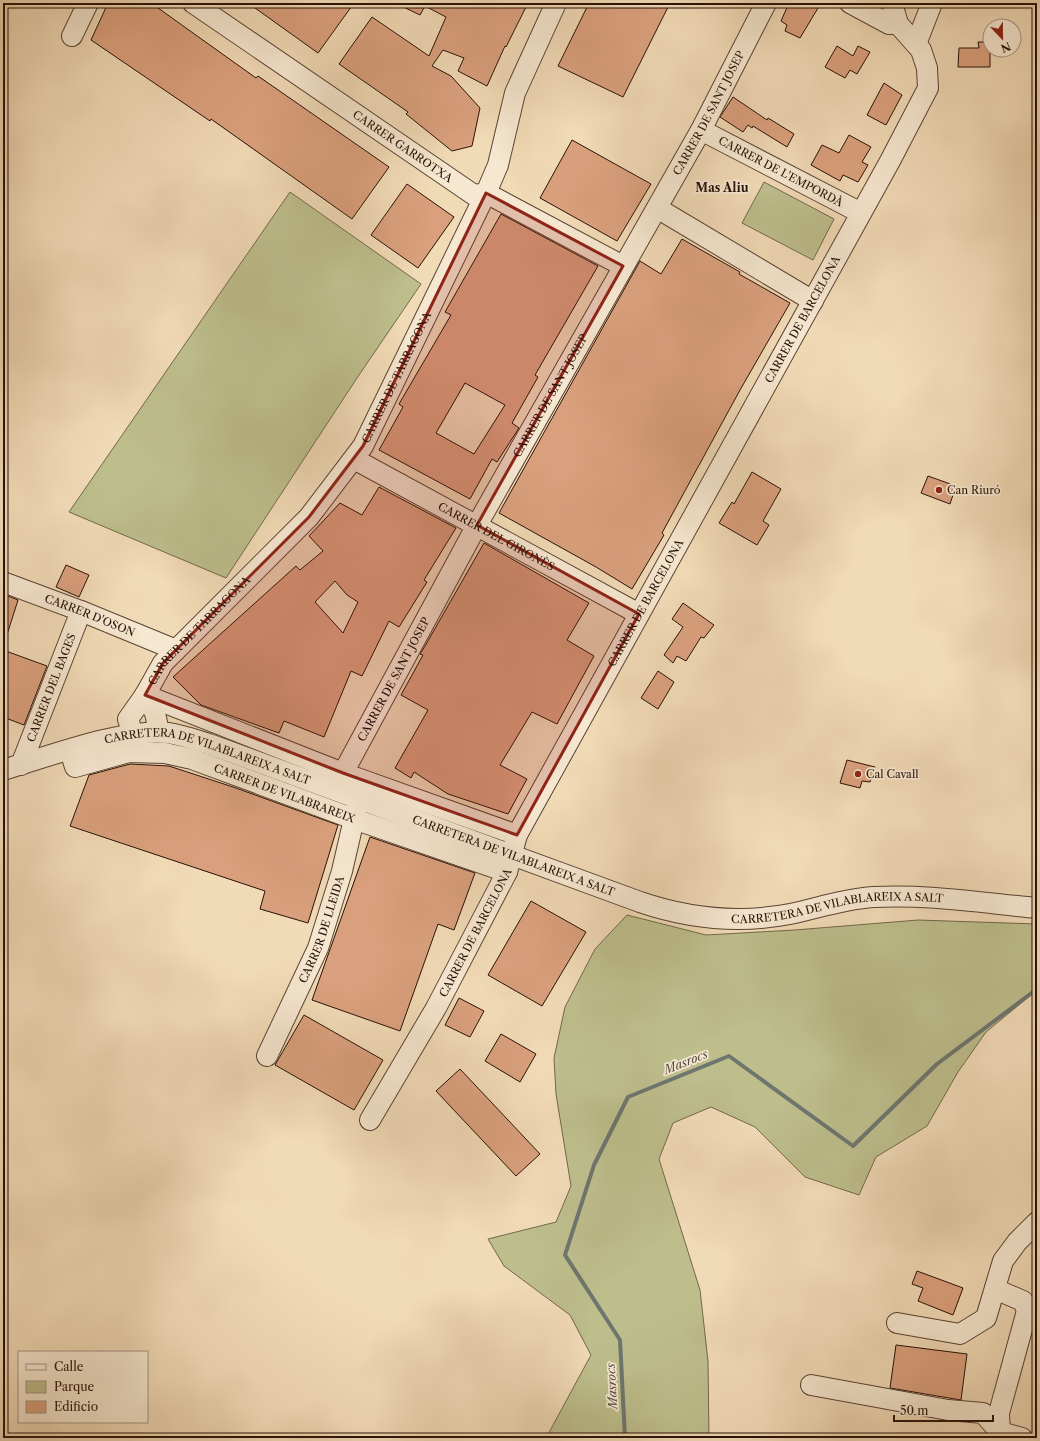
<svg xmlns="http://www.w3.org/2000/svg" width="1040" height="1441" viewBox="0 0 1040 1441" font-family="'Libre Caslon Text',serif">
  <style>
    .green { fill: #bdbe8c; stroke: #72684a }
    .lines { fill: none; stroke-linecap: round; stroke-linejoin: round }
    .stream { stroke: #6e766f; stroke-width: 4 }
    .building { fill: #daa07d; stroke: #281107; fill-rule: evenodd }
    .minor-casing { stroke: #5a4333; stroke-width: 22 }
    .minor { stroke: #f6e7d0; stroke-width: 20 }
    .marked { fill: #8f2418; fill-opacity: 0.2; stroke: #8f2418; stroke-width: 3; stroke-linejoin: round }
    .poi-dot { fill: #8f2418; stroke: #f6e7d0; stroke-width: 1.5 }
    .labels { text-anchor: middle; stroke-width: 3.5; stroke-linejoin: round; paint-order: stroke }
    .street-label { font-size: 11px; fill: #281107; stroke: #f6e7d0 }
    .poi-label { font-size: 11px; fill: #281107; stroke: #f6e7d0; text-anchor: start }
    .neighbourhood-label { font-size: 12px; font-weight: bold; fill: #281107; stroke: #f6e7d0 }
    .water-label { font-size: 12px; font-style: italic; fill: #514c44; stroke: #f6e7d0 }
  </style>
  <rect width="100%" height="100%" fill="#f1dab6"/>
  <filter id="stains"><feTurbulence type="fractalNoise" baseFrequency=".005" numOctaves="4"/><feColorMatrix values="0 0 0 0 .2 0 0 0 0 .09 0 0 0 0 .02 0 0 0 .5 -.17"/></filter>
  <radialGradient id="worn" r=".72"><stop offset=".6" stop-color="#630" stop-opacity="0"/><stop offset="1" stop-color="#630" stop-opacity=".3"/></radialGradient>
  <g class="green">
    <path d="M764,182L834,219L813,260L742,223Z"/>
    <path d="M290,192L421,284L357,378L226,578L69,512Z"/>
    <path d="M627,915L706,935L795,930L918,920L1037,924V990L986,1032L958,1072L927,1126L876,1157L859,1195L805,1177L755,1127L711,1107L673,1123L659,1159L700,1290L708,1361L709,1438H546L591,1355L570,1315L504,1266L488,1239L556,1222L571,1186L556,1094L554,1058L565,1007L595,949Z"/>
  </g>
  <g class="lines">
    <path class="stream" d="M625,1438L620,1340L565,1255L594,1165L628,1097L729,1056L853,1146L937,1064L1037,989"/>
  </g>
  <g class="building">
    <path d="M108,3H151L256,78L258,76L389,167L352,219L211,119L210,121L91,40Z"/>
    <path d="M248,3H354L318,53Z"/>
    <path d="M395,3H528L506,47L505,46L487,86L458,71L464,58L443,50L432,66L451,76L480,108L472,146L452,151L406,114L408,112L339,64L372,17L429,56L446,17L425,6L420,15Z"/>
    <path d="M589,3H670L623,97L558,66Z"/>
    <path d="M789,3H821L800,38L785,31L787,25L781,21Z"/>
    <path d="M978,42H990V67H958L959,48H979Z"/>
    <path d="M837,46L853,56L858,46L870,52L857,74L850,70L845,78L825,67Z"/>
    <path d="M884,83L902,95L886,125L867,115Z"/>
    <path d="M733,97L767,120L768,118L794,134L787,147L753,126L752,128L748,125L743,132L720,117Z"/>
    <path d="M849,135L871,147L862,162L868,165L858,182L843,175L840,181L811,165L822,145L839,153Z"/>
    <path d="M572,140L651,184L617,241L540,198Z"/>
    <path d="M407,184L454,217L418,268L371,235Z"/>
    <path d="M501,214L598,266L535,375L538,377L512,423L519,428L497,462L492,459L470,499L379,450L403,407L399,404L451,315L445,312ZM465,383L505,405L474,454L436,433Z"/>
    <path d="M682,239L740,272L739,274L790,303L740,390L662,533L664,535L632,589L596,567L499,513L640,261L661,274Z"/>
    <path d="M752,472L781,489L763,521L769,525L757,545L719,523L732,502L734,504Z"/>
    <path d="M928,476L956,486L950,504L921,493Z"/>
    <path d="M379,487L456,528L424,580L427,582L399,627L389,621L362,676L351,671L324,737L284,721L279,733L201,705L173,677L296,566L300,570L323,551L309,536L340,503L362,515ZM335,581L347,595L358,602L343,633L315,602Z"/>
    <path d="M484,543L589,603L567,640L594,656L557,724L532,712L500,765L527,779L508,814L448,794L414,772L411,778L395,768L428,710L401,695L423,655L420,654L425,646Z"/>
    <path d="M66,565L89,575L79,597L56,587Z"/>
    <path d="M3,594L18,600L5,641H3Z"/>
    <path d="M683,603L714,625L704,638L701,637L686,661L677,656L673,663L664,655L683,627L672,619Z"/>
    <path d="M3,650L47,666L24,725L3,717Z"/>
    <path d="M658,671L674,682L658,709L641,698Z"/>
    <path d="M847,760L875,767L870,782L862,781L860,788L840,783Z"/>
    <path d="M130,764L169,766L233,787L338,825L308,923L260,909L265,891L70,826L89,775Z"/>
    <path d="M370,837L475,873L454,930L438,924L400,1031L312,1000Z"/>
    <path d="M531,901L586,932L542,1006L488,975Z"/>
    <path d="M459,998L484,1011L470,1037L445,1025Z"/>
    <path d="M304,1015L383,1060L354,1110L275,1065Z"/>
    <path d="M501,1034L536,1054L520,1082L485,1061Z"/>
    <path d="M460,1069L540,1154L516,1176L436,1091Z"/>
    <path d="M917,1271L963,1288L953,1315L918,1301L923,1288L912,1284Z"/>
    <path d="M896,1345L967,1354L961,1400L890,1388Z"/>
  </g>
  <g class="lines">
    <defs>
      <g id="minor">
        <path id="s1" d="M193,3L474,195L486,193L623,266"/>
        <path d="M892,3L898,24"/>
        <path d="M72,36L88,3"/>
        <path d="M916,44L932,3"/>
        <path id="s2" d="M701,130L861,213"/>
        <path d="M657,208L813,301"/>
        <path id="s3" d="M354,459L639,614"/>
        <path id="s4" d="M3,582L81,611L176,650"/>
        <path d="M145,695L343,773L517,835"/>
        <path d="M145,695L155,713L159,732"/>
        <path id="s5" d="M70,750L75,767L129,752L165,753L192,759L354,819L507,872"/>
        <path id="s6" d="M134,752L133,735L128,719L145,695L163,663L309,517L363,446L486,193L498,165L515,93L556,3"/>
        <path id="s7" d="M21,765L81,611"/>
        <path id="s8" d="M3,770C47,757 123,728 168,733C182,735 196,740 209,744L640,902C690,919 738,924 790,914C818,908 844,899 873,897C928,894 983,903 1037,908"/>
        <path id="s9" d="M336,790L343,773L477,525L701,130L766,3"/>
        <path id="s10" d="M267,1056L318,948L342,871L357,806"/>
        <path id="s11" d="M370,1120L436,1008L507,872L517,835L890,161L928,88L927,68L921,50L898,24H889L850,3"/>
        <path d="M995,1289L1023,1301L1027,1311L999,1413L1000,1432"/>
        <path d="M897,1323L960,1334L986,1318L1003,1261L1017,1242L1037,1222"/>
        <path d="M811,1385L948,1410L983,1413L1000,1432L1022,1438"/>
      </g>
    </defs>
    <use href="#minor" class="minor-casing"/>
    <use href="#minor" class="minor"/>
  </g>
  <path class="marked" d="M486,193L623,266L477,525L639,614L517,835L343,773L145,695L163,663L309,517L363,446Z"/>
  <g class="poi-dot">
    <circle cx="939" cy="490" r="4"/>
    <circle cx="858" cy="774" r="4"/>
  </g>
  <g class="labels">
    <g class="street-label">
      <text dy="4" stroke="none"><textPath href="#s9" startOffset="773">CARRER DE SANT JOSEP</textPath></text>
      <text dy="4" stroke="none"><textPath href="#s1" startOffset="254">CARRER GARROTXA</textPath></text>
      <text dy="4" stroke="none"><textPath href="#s2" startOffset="90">CARRER DE L'EMPORDÀ</textPath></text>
      <text dy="4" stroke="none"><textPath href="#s11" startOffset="911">CARRER DE BARCELONA</textPath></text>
      <text dy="4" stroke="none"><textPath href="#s6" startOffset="472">CARRER DE TARRAGONA</textPath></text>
      <text dy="4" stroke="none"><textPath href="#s9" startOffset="449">CARRER DE SANT JOSEP</textPath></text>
      <text dy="4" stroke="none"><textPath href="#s3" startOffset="162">CARRER DEL GIRONÈS</textPath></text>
      <text dy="4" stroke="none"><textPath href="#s11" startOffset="587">CARRER DE BARCELONA</textPath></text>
      <text dy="4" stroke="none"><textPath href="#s4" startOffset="93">CARRER D'OSON</textPath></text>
      <text dy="4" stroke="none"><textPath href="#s6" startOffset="148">CARRER DE TARRAGONA</textPath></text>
      <text dy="4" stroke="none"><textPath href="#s9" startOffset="125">CARRER DE SANT JOSEP</textPath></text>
      <text dy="4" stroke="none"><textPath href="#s7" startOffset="83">CARRER DEL BAGES</textPath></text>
      <text dy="4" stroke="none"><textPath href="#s8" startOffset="213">CARRETERA DE VILABLAREIX A SALT</textPath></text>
      <text dy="4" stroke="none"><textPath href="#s5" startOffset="236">CARRER DE VILABRAREIX</textPath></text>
      <text dy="4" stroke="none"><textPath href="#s8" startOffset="537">CARRETERA DE VILABLAREIX A SALT</textPath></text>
      <text dy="4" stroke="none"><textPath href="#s8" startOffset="872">CARRETERA DE VILABLAREIX A SALT</textPath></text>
      <text dy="4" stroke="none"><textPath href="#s10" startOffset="138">CARRER DE LLEIDA</textPath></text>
      <text dy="4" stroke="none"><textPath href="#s11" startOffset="215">CARRER DE BARCELONA</textPath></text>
    </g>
    <g class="poi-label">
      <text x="947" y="494">Can Riuró</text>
      <text x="866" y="778">Cal Cavall</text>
    </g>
    <g class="neighbourhood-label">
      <text x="722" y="192">Mas Aliu</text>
    </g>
    <g class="water-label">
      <text transform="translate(686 1062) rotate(-22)" y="4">Masrocs</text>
      <text transform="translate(612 1386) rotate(-93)" y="4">Masrocs</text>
    </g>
  </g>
  <rect width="1040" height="1441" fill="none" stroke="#f1dab6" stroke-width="16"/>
  <rect x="4" y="4" width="1032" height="1433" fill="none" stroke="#281107" stroke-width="2"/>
  <rect x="8" y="8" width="1024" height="1425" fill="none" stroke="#281107"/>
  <rect x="18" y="1351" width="130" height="72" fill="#f6e7d0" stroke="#a49180"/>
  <rect x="26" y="1364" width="20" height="6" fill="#f6e7d0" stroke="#a49180"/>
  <text x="54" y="1371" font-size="12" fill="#281107">Calle</text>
  <rect x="26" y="1381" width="20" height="12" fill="#bdbe8c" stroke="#a49180"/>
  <text x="54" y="1391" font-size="12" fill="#281107">Parque</text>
  <rect x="26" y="1401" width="20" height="12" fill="#daa07d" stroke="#a49180"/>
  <text x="54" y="1411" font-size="12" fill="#281107">Edificio</text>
  <g transform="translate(1002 38) rotate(158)"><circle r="19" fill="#f6e7d0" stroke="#a49180"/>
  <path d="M0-3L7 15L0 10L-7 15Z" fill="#8f2418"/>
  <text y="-6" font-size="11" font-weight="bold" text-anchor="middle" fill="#281107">N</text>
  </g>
  <path d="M894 1415v6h99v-6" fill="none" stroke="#281107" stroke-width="2"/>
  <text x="900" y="1415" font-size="12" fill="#281107" stroke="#f6e7d0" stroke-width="3" paint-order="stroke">50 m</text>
  <rect width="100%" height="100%" filter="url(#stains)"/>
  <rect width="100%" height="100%" fill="url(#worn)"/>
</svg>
